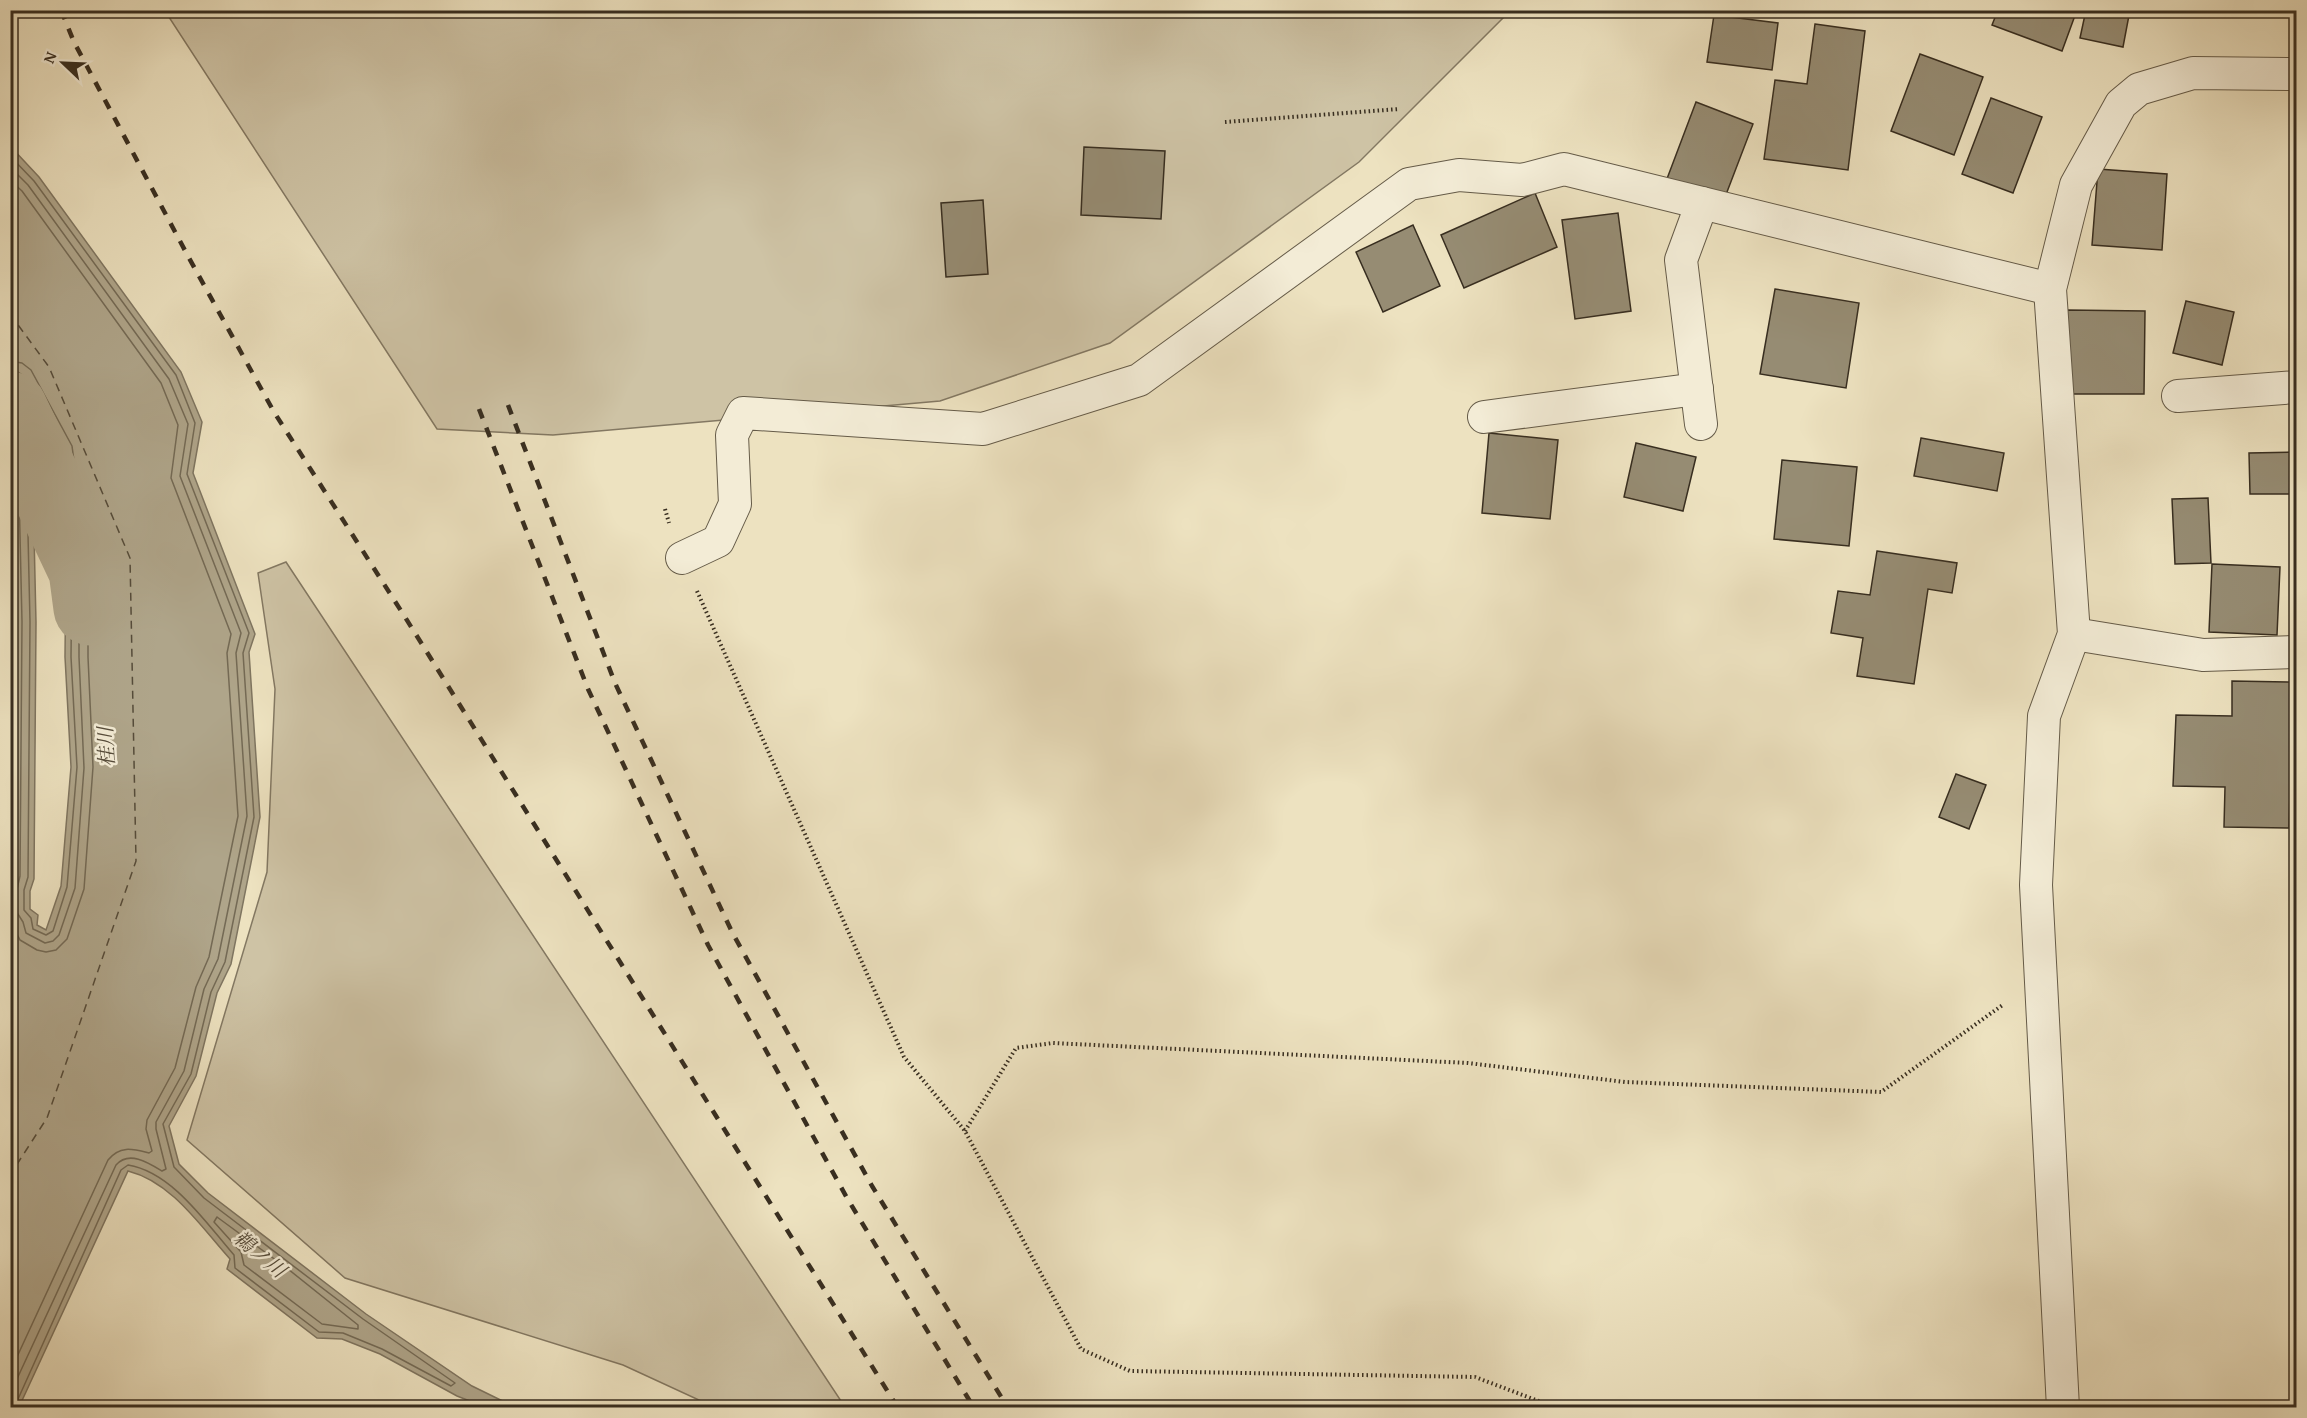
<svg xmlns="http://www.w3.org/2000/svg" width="2307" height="1418" viewBox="0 0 2307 1418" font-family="'Gentium Book Plus','Noto Serif JP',serif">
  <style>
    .green { fill: #cec3a5; stroke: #837862; stroke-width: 1.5 }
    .water { fill: #afa58a; stroke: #7f7560; stroke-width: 1.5 }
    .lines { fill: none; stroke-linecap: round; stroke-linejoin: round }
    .shore { stroke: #746a55; stroke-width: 1.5 }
    .river { stroke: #afa58a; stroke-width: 75 }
    .ferry { stroke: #564c3a; stroke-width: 1.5; stroke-dasharray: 8 6; stroke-linecap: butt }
    .building { fill: #968c73; stroke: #382e20; stroke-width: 1.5 }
    .minor-casing { stroke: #655b48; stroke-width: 34 }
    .path { stroke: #382e20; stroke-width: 4; stroke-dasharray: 1.5 3; stroke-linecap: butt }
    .minor { stroke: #f3ecd6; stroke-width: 32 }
    .rail { stroke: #382e20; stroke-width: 4.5; stroke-dasharray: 10 10; stroke-linecap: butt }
    .labels { text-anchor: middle; stroke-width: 5; stroke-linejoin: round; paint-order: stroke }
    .water-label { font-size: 20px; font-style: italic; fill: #564c3a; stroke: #f3ecd6 }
  </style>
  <rect width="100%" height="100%" fill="#ede2c0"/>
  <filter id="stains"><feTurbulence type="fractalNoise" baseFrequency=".00333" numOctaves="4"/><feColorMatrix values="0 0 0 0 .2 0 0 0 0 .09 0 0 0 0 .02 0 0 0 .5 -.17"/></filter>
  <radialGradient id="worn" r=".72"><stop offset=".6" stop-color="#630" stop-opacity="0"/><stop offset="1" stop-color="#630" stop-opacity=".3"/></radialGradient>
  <g class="green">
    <path d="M165,11H1510L1359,162L1110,343L940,401L553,435L437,429Z"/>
    <path d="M286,562L845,1407H714L623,1365L345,1278L187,1140L267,872L275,689L258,573Z"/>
  </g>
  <path class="water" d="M11,147L39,177L181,372L202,422L193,473L255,634L249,652L260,817L231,964L217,993L196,1076L169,1126L179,1164L208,1193L366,1314L472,1386L515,1407H485L457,1396L380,1354L342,1339L317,1338L227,1269L230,1259C201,1227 172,1182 128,1171L19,1407H11V397L33,489L36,622L34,879L30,891V909L38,915L37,925L46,930L61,886L71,767L65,657L66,565L50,448L11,380Z"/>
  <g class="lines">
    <g class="shore">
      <path d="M10,156L34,181L176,375L195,423L187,474L249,633L243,653L254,817L225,962L211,992L191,1074L163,1124L174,1167L204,1198L363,1319L455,1383L451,1386L382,1349L343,1333L319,1332L235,1268L234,1255C206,1223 172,1172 128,1165L121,1170L14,1408"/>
      <path d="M10,167L28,185L169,379L188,424L180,476L241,633L236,653L247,816L218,959L204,989L184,1071L156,1122V1129L166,1169L162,1171C149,1163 129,1150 116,1165L10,1394"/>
      <path d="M10,180L22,191L161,383L178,425L171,478L231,634L227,653L238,816L209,957L196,987L175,1068L147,1120L146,1129L152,1151L149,1153C133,1149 120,1145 108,1160L10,1372"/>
      <path d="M10,361L22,363L31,370L72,446L88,564V657L93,767L84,889L67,939L56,950L46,952L37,950L20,940L10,920"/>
      <path d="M10,370L18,372L24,376L63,445L79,564V657L84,768L75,888L59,935L53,941L45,943L26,933L23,922L16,911L17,889L20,876L22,622L19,491L10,455"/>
      <path d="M10,378L18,381L56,447L72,565L71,657L77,767L67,887L53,931L46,935L33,929L31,918L24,910V890L28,877L30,622L27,490L10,423"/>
      <path d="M10,505L13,622L10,878"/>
      <path d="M217,1217L288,1269L358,1325V1329L322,1324L244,1265L241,1252L214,1222Z"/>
    </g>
    <path class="river" d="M10,409L86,570L91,608"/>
    <path class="ferry" d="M10,314L49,367L130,558L136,861L47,1118L10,1175"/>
  </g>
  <g class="building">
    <path d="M1998,10H2077L2062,51L1992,25Z"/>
    <path d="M2086,10H2130L2123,47L2080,38Z"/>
    <path d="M1714,15L1778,23L1772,70L1707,62Z"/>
    <path d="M1815,24L1865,31L1848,170L1764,159L1775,80L1807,84Z"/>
    <path d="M1920,54L1983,77L1954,155L1891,131Z"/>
    <path d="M1991,98L2042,117L2013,193L1962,174Z"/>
    <path d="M1696,102L1753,124L1722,205L1665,184Z"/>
    <path d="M1084,147L1165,151L1161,219L1081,215Z"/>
    <path d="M2098,169L2167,174L2162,250L2092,245Z"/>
    <path d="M1535,193L1557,247L1464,288L1441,235Z"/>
    <path d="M983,200L988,274L946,277L941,203Z"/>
    <path d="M1618,213L1631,311L1575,319L1562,220Z"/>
    <path d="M1413,225L1440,286L1383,312L1356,252Z"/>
    <path d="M1775,289L1859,303L1846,388L1760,374Z"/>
    <path d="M2186,301L2234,312L2222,365L2173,353Z"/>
    <path d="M2067,310L2145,311L2144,394H2066Z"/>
    <path d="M1489,433L1558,440L1550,519L1482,513Z"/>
    <path d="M1921,438L2004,453L1997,491L1914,476Z"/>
    <path d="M1636,443L1696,457L1683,511L1624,497Z"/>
    <path d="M2296,452V494H2250L2249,453Z"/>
    <path d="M1782,460L1857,467L1849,546L1774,539Z"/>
    <path d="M2208,498L2211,563L2175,564L2172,499Z"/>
    <path d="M1877,551L1957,563L1952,593L1928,589L1914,684L1857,676L1863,638L1831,633L1838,591L1870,595Z"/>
    <path d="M2212,564L2280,567L2277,635L2209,632Z"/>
    <path d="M2232,681L2293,682L2289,828L2224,827L2225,787L2173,786L2176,715L2232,716Z"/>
    <path d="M1956,774L1986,785L1969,829L1939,817Z"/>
  </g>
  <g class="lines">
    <defs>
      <g id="minor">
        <path d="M2178,396L2296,387"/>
        <path d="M1484,417L1697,389"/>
        <path d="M1701,424L1681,260L1702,203"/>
        <path d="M682,558L718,541L735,504L732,435L743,413L983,429L1139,380L1409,184L1459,175L1522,180L1564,169L2050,289"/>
        <path d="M2074,634L2203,655L2296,652"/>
        <path d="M2063,1408L2036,885L2044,716L2074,634L2050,289L2076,185L2121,104L2139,89L2193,73L2296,74"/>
      </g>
    </defs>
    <use href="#minor" class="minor-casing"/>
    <g class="path">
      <path d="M1225,122L1399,109"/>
      <path d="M665,509L669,523"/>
      <path d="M697,591L904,1057L965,1131L1081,1349L1130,1371L1475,1377L1557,1408"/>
      <path d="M965,1131L1016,1048L1053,1043L1468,1063L1625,1082L1881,1092L2004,1004"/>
    </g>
    <use href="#minor" class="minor"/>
    <g class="rail">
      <path d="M61,10L74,42L189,258L274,412L405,617L898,1408"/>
      <path d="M508,405L615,683L732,932L872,1186L1008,1408"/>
      <path d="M479,409L588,689L708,945L847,1198L974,1408"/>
    </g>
  </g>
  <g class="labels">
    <g class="water-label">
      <text transform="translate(106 747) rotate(-93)" y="7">桂川</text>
      <text transform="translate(260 1254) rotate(40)" y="7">鵜ノ川</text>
    </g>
  </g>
  <rect width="2307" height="1418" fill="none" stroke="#ede2c0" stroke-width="36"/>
  <rect x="12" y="12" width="2283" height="1394" fill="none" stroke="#382e20" stroke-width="3"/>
  <rect x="18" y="18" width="2271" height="1382" fill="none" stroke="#382e20" stroke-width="1.5"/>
  <g transform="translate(63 63) rotate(293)" stroke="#f3ecd6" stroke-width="4.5" paint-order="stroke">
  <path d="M0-4.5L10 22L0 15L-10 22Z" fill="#382e20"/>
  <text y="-9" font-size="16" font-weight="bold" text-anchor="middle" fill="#382e20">N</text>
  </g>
  <rect width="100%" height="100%" filter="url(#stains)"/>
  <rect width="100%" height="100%" fill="url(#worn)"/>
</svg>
